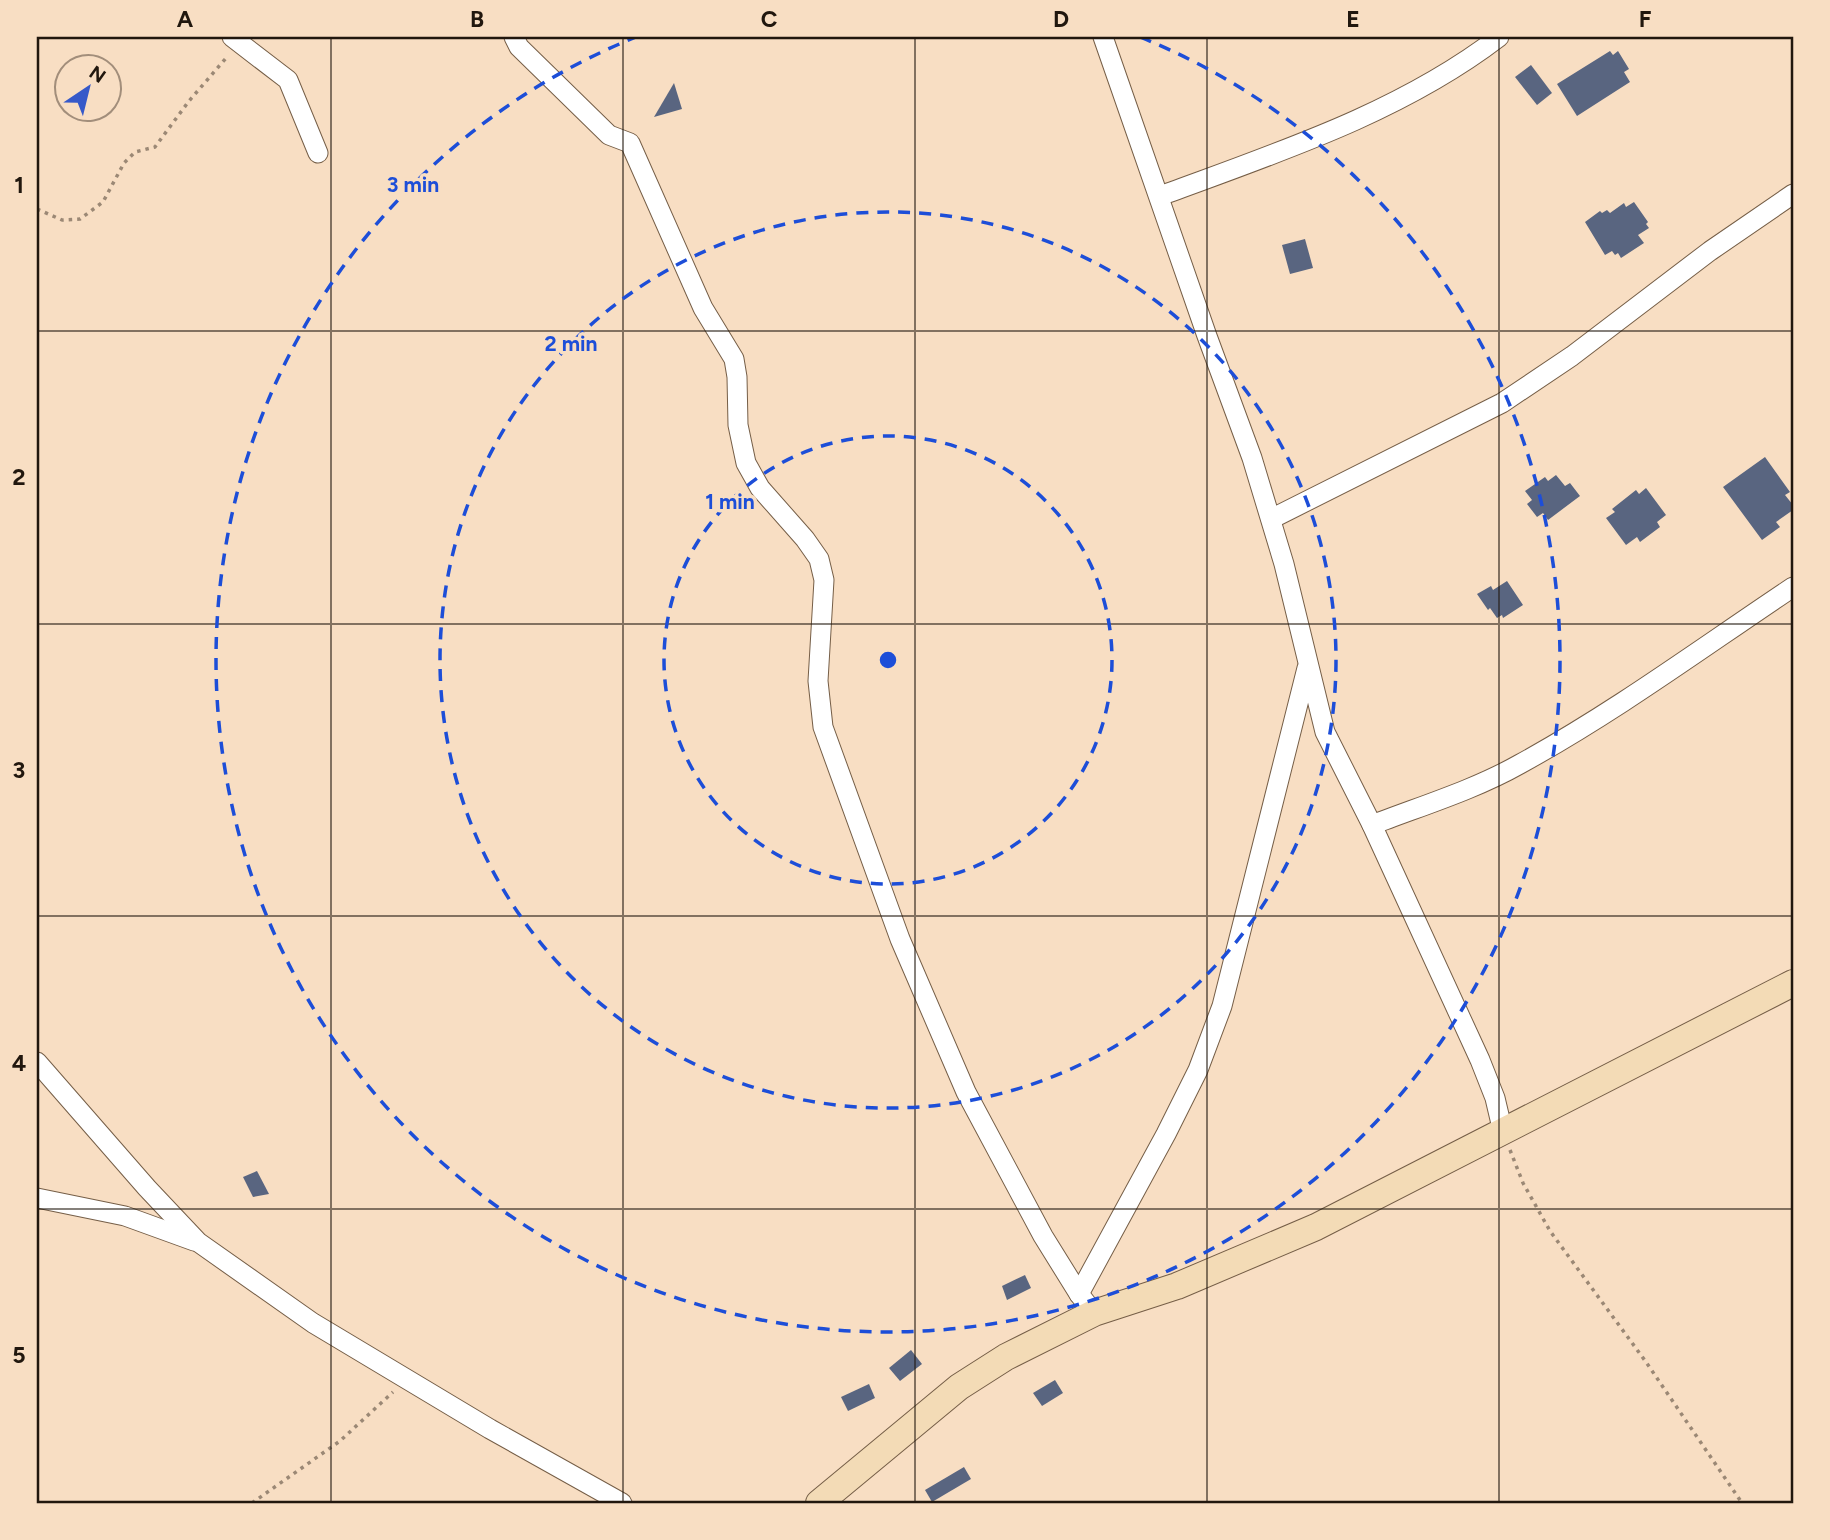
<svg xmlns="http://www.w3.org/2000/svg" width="1830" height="1540" viewBox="0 0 1830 1540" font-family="Figtree,sans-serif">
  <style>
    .building { fill: #596580 }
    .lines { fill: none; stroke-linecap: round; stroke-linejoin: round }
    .street-casing { stroke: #755e47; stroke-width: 21 }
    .secondary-casing { stroke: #755e47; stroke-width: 28 }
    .path { stroke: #9b8875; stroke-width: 3.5; stroke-dasharray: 3.5 5; stroke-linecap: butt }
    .street { stroke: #fff; stroke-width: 19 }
    .secondary { stroke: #f3dbb6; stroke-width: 26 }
    .grid { fill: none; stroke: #21170e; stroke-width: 2; stroke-opacity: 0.55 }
    .ring { fill: none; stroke: #1d4ed8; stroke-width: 3.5; stroke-dasharray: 12 9 }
    .centre { fill: #1d4ed8; stroke: #f8dec3; stroke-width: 3.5 }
    .ring-label { font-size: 21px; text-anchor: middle; font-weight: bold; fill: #1d4ed8; stroke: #f8dec3; stroke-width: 7; stroke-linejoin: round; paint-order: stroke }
    .neatline { fill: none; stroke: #21170e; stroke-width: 2.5 }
    .grid-label { font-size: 23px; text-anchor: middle; font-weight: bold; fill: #21170e }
  </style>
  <rect width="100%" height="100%" fill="#f8dec3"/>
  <g class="building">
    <path d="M1610,51L1613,55L1618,51L1629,69L1624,72L1630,82L1577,116L1557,84Z"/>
    <path d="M1531,65L1552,93L1537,105L1515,77Z"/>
    <path d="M674,83L682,109L654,117Z"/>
    <path d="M1634,202L1648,222L1646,224L1649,228L1638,235L1644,243L1621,258L1618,253L1615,255L1612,251L1605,255L1585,222L1600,211L1602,213L1607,210L1610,213L1624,203L1626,207Z"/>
    <path d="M1305,239L1313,268L1290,274L1282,245Z"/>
    <path d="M1765,457L1790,492L1785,495L1793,505V510L1776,522L1780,527L1762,540L1723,487Z"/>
    <path d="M1556,475L1565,486L1570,483L1580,496L1548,520L1543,513L1537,517L1527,504L1532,500L1525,491L1545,477L1548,481Z"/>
    <path d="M1646,488L1666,515L1657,522L1660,527L1640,542L1637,537L1626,545L1606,518L1615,512L1612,509L1636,490L1639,494Z"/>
    <path d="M1507,581L1523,605L1503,618L1502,615L1497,618L1490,608L1488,610L1477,594L1491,586L1493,590Z"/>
    <path d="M257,1171L269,1194L253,1197L243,1177Z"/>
    <path d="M1025,1275L1031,1288L1007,1300L1002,1286Z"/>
    <path d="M911,1350L922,1364L900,1381L889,1368Z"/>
    <path d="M1055,1380L1063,1393L1042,1406L1033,1393Z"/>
    <path d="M869,1384L875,1398L848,1411L841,1397Z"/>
    <path d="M964,1467L971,1479L932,1502L925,1490Z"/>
  </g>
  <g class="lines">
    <defs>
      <g id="street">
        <path d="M232,37L288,80L318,153"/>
        <path d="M514,37L519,47L609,135L630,143L703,308L734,359L737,377L738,425L746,463L760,488L805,539L819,559L824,580L818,681L823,727L900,939L966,1092L1043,1236L1079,1294L1094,1313"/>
        <path d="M1103,37L1207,336L1252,458L1284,564L1325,732L1372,825L1480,1060L1495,1098L1503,1132"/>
        <path d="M1160,196C1276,153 1400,113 1499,37"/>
        <path d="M1271,519L1502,403L1572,356L1710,251L1793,194"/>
        <path d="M1372,825C1421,806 1474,790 1520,764C1615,712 1703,647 1793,587"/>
        <path d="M37,1062L147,1188L198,1242L313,1323L490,1429L622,1503"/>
        <path d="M37,1198L125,1216L194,1241"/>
        <path d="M1079,1294L1166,1134L1198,1070L1222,1006L1307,668"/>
      </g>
      <path id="secondary" d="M819,1503L959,1387L1006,1357L1094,1313L1177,1286L1316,1227L1793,983"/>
    </defs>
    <use href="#street" class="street-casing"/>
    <use href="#secondary" class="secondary-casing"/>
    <g class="path">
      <path d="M37,209L62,220L80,219L103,202L124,163L135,152L155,147L189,101L227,57"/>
      <path d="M1510,1150L1523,1183L1550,1231L1646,1362L1742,1503"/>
      <path d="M252,1503L340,1441L393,1392"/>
    </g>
    <use href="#street" class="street"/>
    <use href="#secondary" class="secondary"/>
  </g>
  <path class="grid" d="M331,37V1503M623,37V1503M915,37V1503M1207,37V1503M1499,37V1503M37,331H1793M37,624H1793M37,916H1793M37,1209H1793"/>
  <g class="ring">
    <circle cx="888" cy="660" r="224"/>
    <circle cx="888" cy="660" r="448"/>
    <path d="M1140 37A672 672 0 1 1 636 37"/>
  </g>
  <circle cx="888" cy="660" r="10" class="centre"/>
  <g class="ring-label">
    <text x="413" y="192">3 min</text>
    <text x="571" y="351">2 min</text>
    <text x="730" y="509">1 min</text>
  </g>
  <rect width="1830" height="1540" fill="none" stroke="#f8dec3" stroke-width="77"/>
  <g transform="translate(88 88) rotate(35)"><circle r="33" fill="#f8dec3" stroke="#a28e7b" stroke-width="2"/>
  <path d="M0-5L12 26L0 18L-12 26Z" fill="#3659c9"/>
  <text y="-10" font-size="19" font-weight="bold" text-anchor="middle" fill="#21170e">N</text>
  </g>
  <rect x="38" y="38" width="1754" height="1464" class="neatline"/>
  <g class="grid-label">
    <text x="185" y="27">A</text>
    <text x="477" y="27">B</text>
    <text x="769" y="27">C</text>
    <text x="1061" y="27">D</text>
    <text x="1353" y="27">E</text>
    <text x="1645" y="27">F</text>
    <text x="19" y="193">1</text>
    <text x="19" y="485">2</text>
    <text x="19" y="778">3</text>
    <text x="19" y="1071">4</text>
    <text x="19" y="1363">5</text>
  </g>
</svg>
